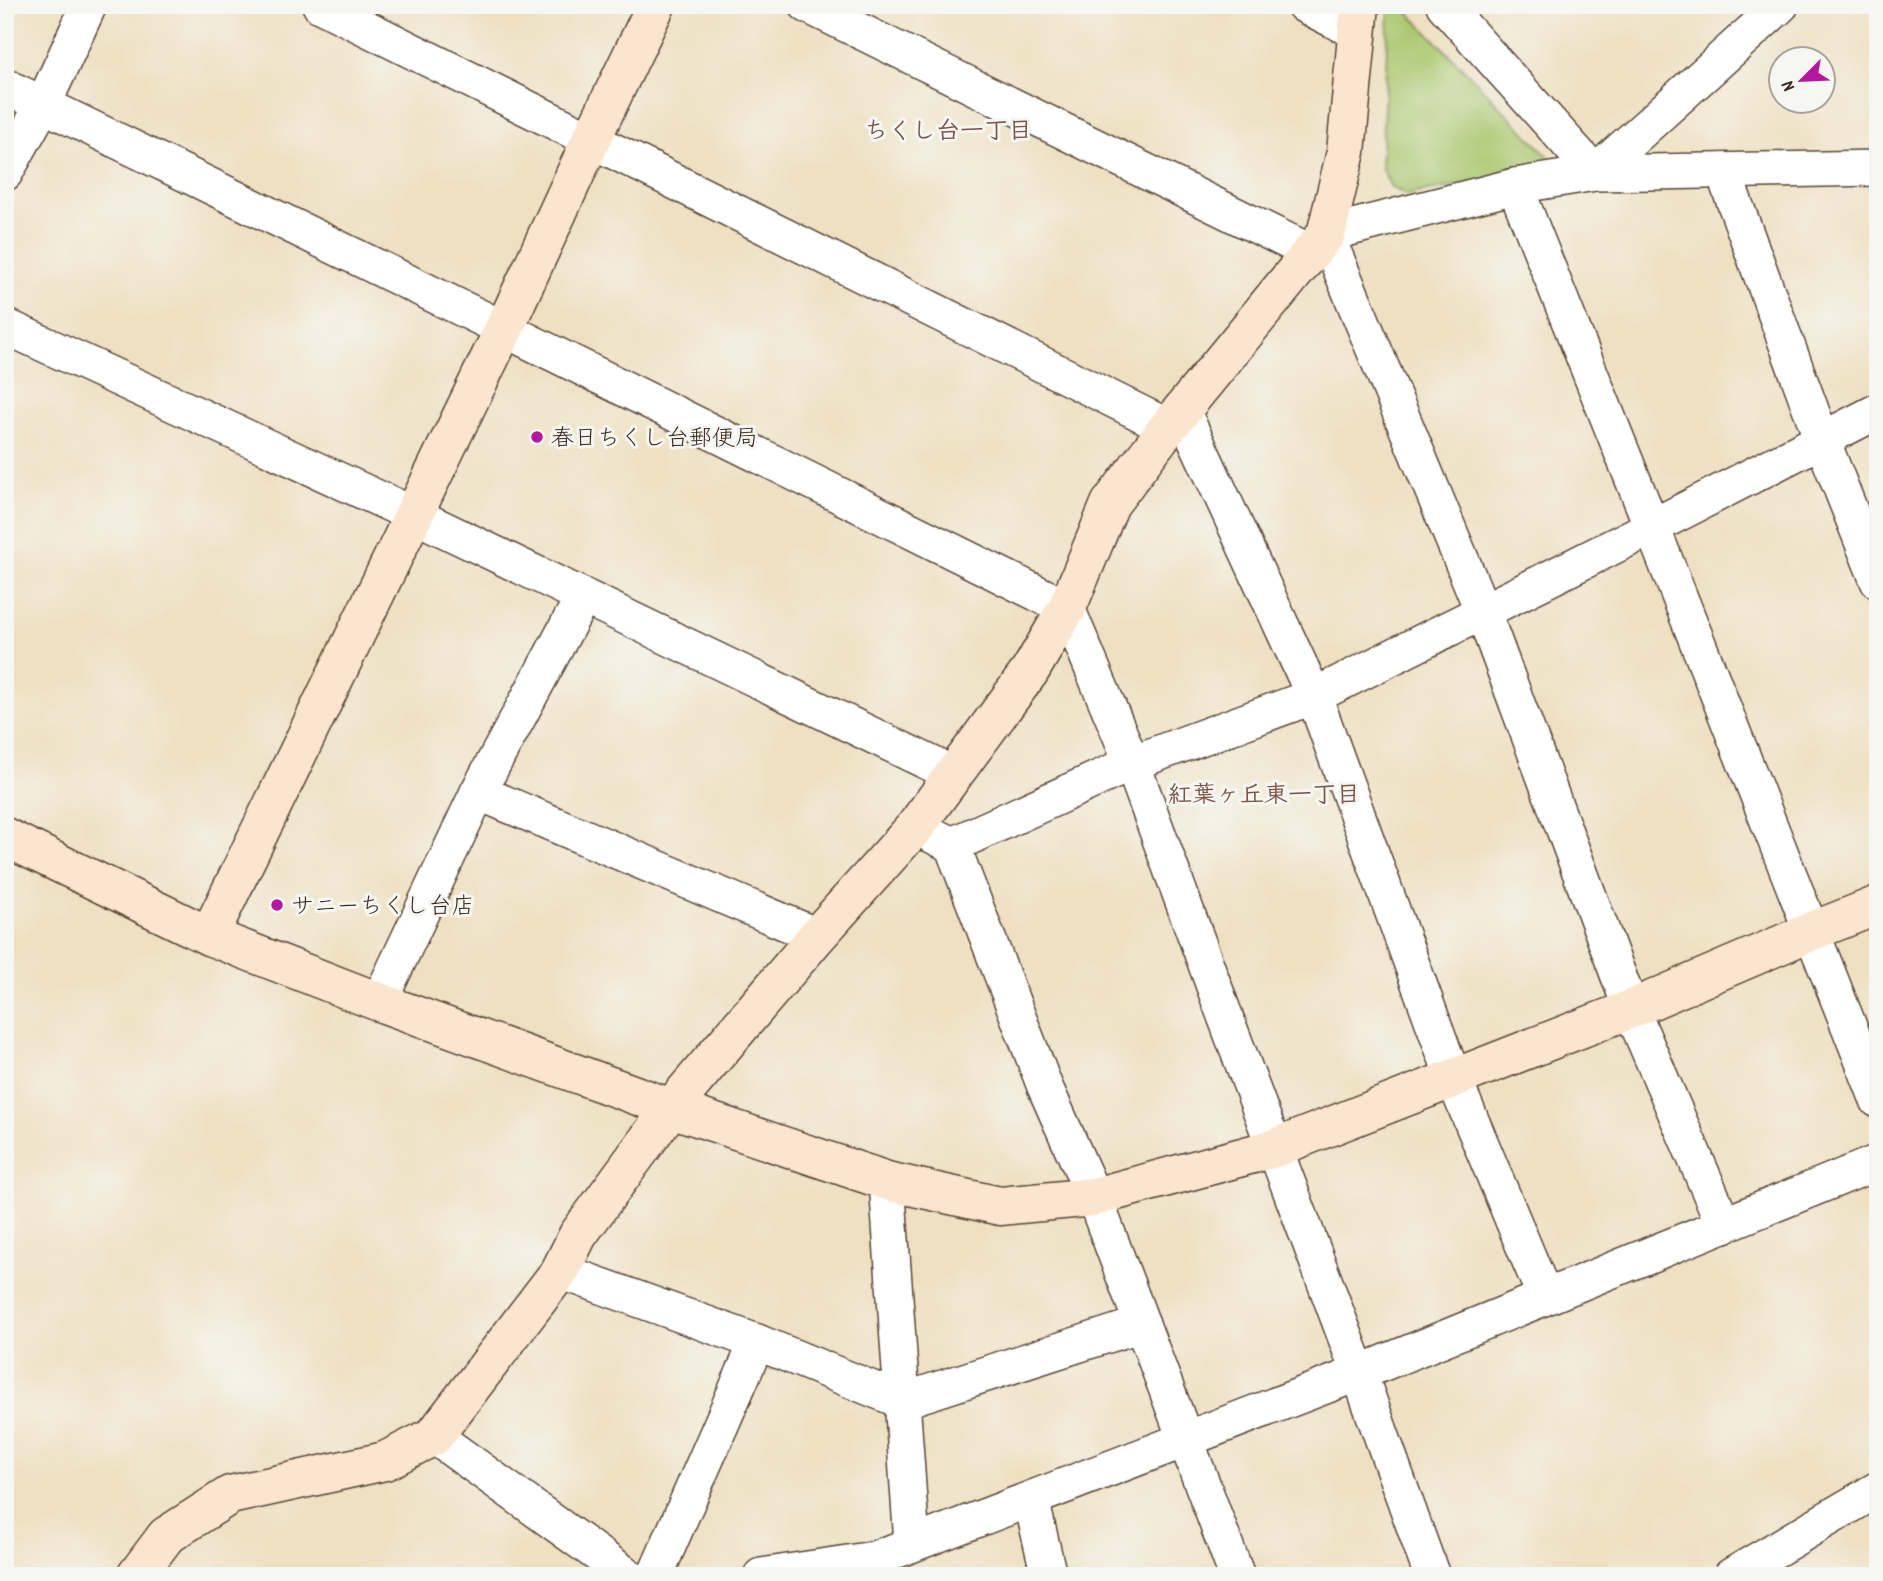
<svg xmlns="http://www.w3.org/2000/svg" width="1883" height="1581" viewBox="0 0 1883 1581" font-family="Dekko,'Klee One',sans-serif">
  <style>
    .green { fill: #aac86f; stroke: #727946; stroke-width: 2 }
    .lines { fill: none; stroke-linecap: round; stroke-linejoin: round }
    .street-casing { stroke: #564536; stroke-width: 38 }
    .secondary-casing { stroke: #564536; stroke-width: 41 }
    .street { stroke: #fff; stroke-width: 35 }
    .secondary { stroke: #fbe5cf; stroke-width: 38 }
    .poi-dot { fill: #b5179e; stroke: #f6f6f2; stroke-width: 2.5 }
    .labels { text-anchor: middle; stroke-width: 6; stroke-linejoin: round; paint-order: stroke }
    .poi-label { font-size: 23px; fill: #3b2a1e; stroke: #f6f6f2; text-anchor: start }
    .neighbourhood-label { font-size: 24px; font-weight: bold; fill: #7e5547; stroke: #f6f6f2 }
  </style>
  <rect width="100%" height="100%" fill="#f6f6f2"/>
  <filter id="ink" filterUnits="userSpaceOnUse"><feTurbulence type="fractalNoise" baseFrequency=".0143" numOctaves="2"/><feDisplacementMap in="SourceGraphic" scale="14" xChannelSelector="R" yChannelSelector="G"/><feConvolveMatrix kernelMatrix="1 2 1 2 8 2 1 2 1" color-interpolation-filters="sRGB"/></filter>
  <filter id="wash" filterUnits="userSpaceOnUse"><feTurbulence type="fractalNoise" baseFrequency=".00686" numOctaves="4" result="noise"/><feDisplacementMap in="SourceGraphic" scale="28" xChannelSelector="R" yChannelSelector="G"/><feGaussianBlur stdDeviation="1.57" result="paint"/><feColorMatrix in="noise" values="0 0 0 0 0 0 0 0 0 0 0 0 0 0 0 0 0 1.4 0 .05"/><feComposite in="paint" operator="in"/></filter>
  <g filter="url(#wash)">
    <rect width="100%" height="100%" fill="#eee0c1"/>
    <path class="green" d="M1404,8L1552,160L1545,170L1406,195L1391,187L1381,167L1389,9Z"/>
  </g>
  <g filter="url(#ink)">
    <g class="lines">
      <defs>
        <g id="street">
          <path d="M320,5L1168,427"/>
          <path d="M807,5L1312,253"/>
          <path d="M1304,5L1357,32"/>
          <path d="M1444,5L1595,173L1781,5"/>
          <path d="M5,86L504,329L1067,608L1132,763L1222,1008L1359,1373L1432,1576"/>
          <path d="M1723,171L1822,440L1878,581"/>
          <path d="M5,173L44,103L89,5"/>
          <path d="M1515,186L1652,527L1878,1100"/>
          <path d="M5,326L412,514L953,774"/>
          <path d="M1182,410L1314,696L1453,1077L1545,1297"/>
          <path d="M478,792L817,936"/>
          <path d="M930,834L952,845L1045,1087L1094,1197L1237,1576"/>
          <path d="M952,845L1132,763L1314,696L1652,527L1878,411"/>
          <path d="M379,1002L478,792L583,597"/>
          <path d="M887,1181L912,1544"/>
          <path d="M1724,1225L1631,1009L1483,612L1326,234L1515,186L1595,173L1878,168"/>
          <path d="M560,1271L757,1342L902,1401L1142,1324"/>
          <path d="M434,1436L628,1576"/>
          <path d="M1031,1499L1049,1576"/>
          <path d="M655,1576L757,1342"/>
          <path d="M761,1576L874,1559L1359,1373L1878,1162"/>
          <path d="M1731,1576L1878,1489"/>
        </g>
        <g id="secondary">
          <path d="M5,837L209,936L379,1002L671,1108L887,1181L1000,1206L1094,1197L1275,1148L1631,1009L1810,932L1878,905"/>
          <path d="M209,936L504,329L591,140L656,5"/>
          <path d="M136,1576L166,1536L230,1495L385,1461L434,1436L560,1271L578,1235L671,1108L817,936L915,827L1030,671L1067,608L1110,504L1168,427L1326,234L1346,152L1360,5"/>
        </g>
      </defs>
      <use href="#street" class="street-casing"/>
      <use href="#secondary" class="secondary-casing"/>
      <use href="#street" class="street"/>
      <use href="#secondary" class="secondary"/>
    </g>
  </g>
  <g class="poi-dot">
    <circle cx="537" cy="437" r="7"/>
    <circle cx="277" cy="905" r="7"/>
  </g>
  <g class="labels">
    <g class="poi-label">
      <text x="551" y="445">春日ちくし台郵便局</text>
      <text x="291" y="913">サニーちくし台店</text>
    </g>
    <g class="neighbourhood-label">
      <text x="948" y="138">ちくし台一丁目</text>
      <text x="1264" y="802">紅葉ヶ丘東一丁目</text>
    </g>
  </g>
  <rect width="1883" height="1581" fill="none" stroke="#f6f6f2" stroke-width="28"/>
  <g transform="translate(1802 80) rotate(246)"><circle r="33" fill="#f6f6f2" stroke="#aba49d" stroke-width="2"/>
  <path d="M0-5L12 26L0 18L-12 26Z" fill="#b5179e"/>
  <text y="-10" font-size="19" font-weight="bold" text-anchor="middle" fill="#3b2a1e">N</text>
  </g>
</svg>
